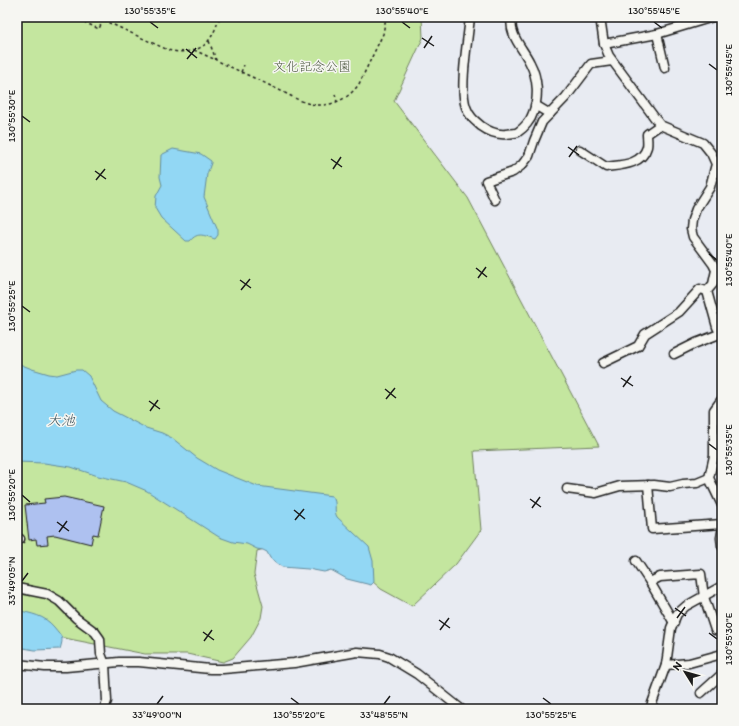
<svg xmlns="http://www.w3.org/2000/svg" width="739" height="726" viewBox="0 0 739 726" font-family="Itim,'Klee One',sans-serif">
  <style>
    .green { fill: #c4e69f; stroke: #70815e }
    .water { fill: #92d7f4; stroke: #638c9e }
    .building { fill: #aec1f0; stroke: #1c1c1c }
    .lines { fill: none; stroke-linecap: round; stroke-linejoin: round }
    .minor-casing { stroke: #1c1c1c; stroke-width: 11 }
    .path { stroke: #1c1c1c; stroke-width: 1.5; stroke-dasharray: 3 3; stroke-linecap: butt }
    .minor { stroke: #f6f6f2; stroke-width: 8 }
    .ticks { fill: none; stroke: #1c1c1c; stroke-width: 1.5 }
    .labels { text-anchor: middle; stroke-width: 3; stroke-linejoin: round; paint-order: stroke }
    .park-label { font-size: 13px; fill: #4e5943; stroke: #f6f6f2 }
    .water-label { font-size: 14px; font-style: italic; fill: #3f545d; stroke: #f6f6f2 }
    .neatline { fill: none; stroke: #1c1c1c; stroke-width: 1.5 }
    .ticks-label { font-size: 10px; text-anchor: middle; fill: #1c1c1c }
  </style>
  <rect width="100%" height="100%" fill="#e8ebf2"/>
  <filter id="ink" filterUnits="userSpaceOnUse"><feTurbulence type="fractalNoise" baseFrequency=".025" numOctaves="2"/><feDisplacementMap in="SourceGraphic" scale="8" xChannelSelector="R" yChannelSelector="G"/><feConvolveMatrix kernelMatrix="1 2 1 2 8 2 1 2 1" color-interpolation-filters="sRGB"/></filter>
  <g filter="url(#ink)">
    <path class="green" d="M17,17H422L423,38L394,101L468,198L599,446L474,451L481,530L456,564L412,606L381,589L344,556L271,547L257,551L254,574L263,606L261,618L251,637L233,658L223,662L187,654H145L24,630L17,626Z"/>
    <g class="water">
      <path d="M173,149L201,154L211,161V163L207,174L204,197L218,230V235L215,239C205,236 198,231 190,241H186L161,218L155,208L156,196L162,185L160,177L161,155Z"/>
      <path d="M17,363L32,369L49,374L57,375L76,370H82L89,376L101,401L113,411L146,428L162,433L172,438L197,458L217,470L257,486L332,496C338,503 333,510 337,517L369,547L373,561L374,582L371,585L347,579L331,570L324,572L308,569L282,567L270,558L267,552L263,550L257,549L247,544L233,542L219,537L147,491L126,482L98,476L71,467L44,463L17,462Z"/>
      <path d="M17,610C32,614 44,615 54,627C62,637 64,637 60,649L35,650L17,647Z"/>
    </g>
    <path class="building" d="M64,497L104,506L98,535L93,534L91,544L55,535L47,536L48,544L37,545L36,539L29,540L25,505L45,503L44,499Z"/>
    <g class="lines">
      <defs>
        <g id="minor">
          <path d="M470,17C468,39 459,88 466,107C469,116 474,120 481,126C488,131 497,135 506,134C510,133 515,134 518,132C524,128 531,120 533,113C539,98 538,78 530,63C523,48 508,35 512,17"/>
          <path d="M600,17L604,44L609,56L660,125L703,143L711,153L716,164L710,187L696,209L692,220L691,229L693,237L713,264L716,270L713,284L707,291L717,327L722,337"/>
          <path d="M657,34L665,68"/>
          <path d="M604,44L657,34L713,17"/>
          <path d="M535,105L550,114"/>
          <path d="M580,150L606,167C621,165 642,165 647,147C648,143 647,138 647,134L660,125"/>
          <path d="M495,200L486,181L513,172L522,165L529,156L534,141L542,122L566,97L591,64L612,61"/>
          <path d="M674,354L696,343L722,333"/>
          <path d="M603,363L638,346L645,334L679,312L700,289L707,291"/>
          <path d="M722,399L714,410V456L709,478L722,505"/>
          <path d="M714,456L722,453"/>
          <path d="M648,485L652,529L722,524"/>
          <path d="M567,489L596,493L620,486L654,485L670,487L683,484L697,483L709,478"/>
          <path d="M722,532L721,538L722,546"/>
          <path d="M17,538L20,539"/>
          <path d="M636,561L650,582"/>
          <path d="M17,588L47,594L59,601L76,618L95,632L100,639L101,654L105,664L107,701L104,709"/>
          <path d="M674,623L650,582L660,577L701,574L704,597L715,630L722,627"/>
          <path d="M17,664L45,667H66L119,662H139L210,669H223L294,663L357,652L380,654L389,657L417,674L461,709"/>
          <path d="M666,665L689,663L722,654"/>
          <path d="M701,693L722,674"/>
          <path d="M650,709L666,665L671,628L677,614L686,606L722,586"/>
        </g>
      </defs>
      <use href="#minor" class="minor-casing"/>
      <g class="path">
        <path d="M73,17L99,29L104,17"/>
        <path d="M103,20L168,50C181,54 201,52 209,40C214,34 217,24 220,17"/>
        <path d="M209,41L216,60C236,70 257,79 277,89C290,95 303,104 317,105C335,106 350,97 359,84L383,34L386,17"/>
        <path d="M194,50L216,60"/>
        <path d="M241,72L244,65"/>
        <path d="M335,94L337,102"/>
      </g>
      <use href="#minor" class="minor"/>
    </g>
  </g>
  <path class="ticks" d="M150,22L158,28M402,22L410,28M654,22L662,28M422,38L434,46M424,48L432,36M186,49L197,58M187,59L196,48M709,64L717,70M22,116L30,122M568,147L579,155M569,157L577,146M331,159L342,167M333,169L341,157M95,171L106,179M96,180L105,169M709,254L717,260M476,268L487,277M478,278L486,267M240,280L251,288M241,290L250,279M22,306L30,312M621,378L633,386M623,387L631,376M385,389L396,398M386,399L395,388M149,401L160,409M150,411L158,400M709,444L717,450M22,495L30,502M530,499L541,507M532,508L540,497M294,510L305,519M295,520L304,509M57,522L69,531M59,532L67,521M22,581L28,573M675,608L686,616M677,618L685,607M439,620L450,628M440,630L449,618M203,632L214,640M709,633L717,639M204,641L212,630M291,698L299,704M543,698L551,704M157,704L163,696M384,704L390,696"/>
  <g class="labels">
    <g class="park-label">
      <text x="312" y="71">文化記念公園</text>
    </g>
    <g class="water-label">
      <text x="61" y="425">大池</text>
    </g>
  </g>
  <rect width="739" height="726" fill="none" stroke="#f6f6f2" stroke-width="44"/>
  <g transform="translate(685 672) rotate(307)" stroke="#f6f6f2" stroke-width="3" paint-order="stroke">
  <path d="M0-3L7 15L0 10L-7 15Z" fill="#1c1c1c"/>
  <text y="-6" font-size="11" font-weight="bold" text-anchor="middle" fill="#1c1c1c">N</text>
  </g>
  <rect x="22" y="22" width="695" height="682" class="neatline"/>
  <g class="ticks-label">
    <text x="150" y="14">130°55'35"E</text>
    <text x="402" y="14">130°55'40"E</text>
    <text x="654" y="14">130°55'45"E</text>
    <text transform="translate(728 70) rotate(-90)" y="4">130°55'45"E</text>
    <text transform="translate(11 116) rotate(-90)" y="4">130°55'30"E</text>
    <text transform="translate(728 260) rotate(-90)" y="4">130°55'40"E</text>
    <text transform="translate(11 306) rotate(-90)" y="4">130°55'25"E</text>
    <text transform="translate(728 450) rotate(-90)" y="4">130°55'35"E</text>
    <text transform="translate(11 495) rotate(-90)" y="4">130°55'20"E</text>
    <text transform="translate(11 581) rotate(-90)" y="4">33°49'05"N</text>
    <text transform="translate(728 639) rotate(-90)" y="4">130°55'30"E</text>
    <text x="157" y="718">33°49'00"N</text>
    <text x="299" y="718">130°55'20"E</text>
    <text x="384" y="718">33°48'55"N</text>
    <text x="551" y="718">130°55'25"E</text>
  </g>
</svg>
